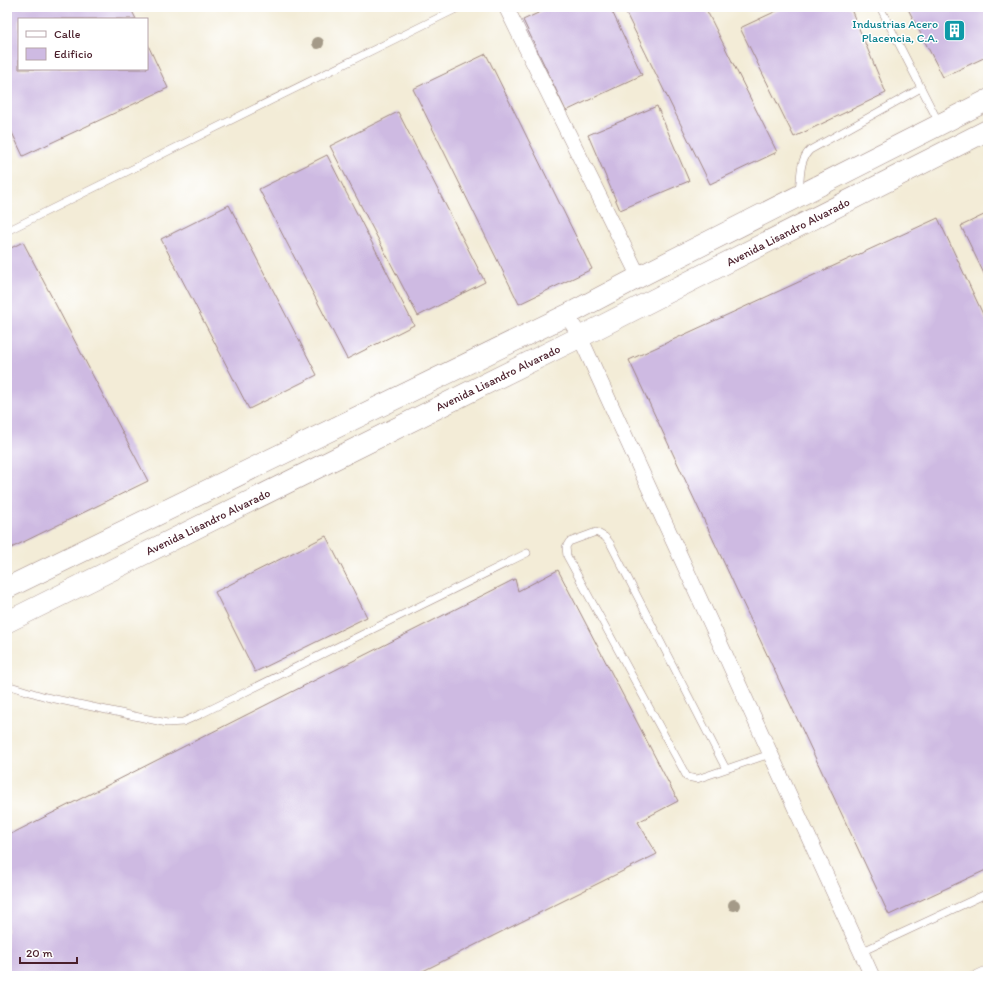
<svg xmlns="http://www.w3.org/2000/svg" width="995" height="983" viewBox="0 0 995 983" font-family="Itim,sans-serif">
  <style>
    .building { fill: #cebae2 }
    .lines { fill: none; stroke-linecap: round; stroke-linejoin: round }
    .lane-casing { stroke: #9e8681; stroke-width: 8 }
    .street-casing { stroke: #9e8681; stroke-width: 16 }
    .secondary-casing { stroke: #9e8681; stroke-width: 22 }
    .lane { stroke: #fff; stroke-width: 7 }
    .street { stroke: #fff; stroke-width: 15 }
    .secondary { stroke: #fff; stroke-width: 21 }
    .tree { fill: #a49a88 }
    .labels { text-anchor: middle; stroke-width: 3; stroke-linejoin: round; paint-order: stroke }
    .culture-label { font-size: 12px; fill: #0d838f; stroke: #fff; text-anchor: end }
    .street-label { font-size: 12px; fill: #4a1f2b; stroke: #fff }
  </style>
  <rect width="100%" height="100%" fill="#fff"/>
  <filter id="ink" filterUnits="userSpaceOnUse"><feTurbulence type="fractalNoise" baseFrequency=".025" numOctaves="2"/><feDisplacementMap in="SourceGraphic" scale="8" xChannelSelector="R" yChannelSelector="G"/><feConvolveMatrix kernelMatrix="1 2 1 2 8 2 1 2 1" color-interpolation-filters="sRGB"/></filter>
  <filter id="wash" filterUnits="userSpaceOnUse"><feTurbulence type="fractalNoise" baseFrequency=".012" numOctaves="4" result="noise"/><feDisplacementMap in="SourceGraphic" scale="16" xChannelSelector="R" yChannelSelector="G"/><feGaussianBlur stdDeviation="0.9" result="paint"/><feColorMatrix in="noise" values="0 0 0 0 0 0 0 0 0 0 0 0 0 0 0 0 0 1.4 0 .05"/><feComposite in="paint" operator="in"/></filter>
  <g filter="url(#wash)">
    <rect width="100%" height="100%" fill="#f3ecd7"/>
    <g id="blocks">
      <g class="building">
        <path d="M7,7H130L136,19H19V69H147V43L168,88L23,156L7,122Z"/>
        <path d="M551,7H610L642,75L566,111L523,20Z"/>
        <path d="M623,7H705L777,152L710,184Z"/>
        <path d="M785,7H850L886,93L794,137L740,28Z"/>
        <path d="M907,7H988V56L943,77Z"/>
        <path d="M486,54L592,269L519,304L413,89Z"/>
        <path d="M657,106L689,181L620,210L588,135Z"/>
        <path d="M398,112L485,282L418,316L330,146Z"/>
        <path d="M327,155L414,325L347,359L259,189Z"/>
        <path d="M229,205L317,375L249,409L161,239Z"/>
        <path d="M988,213V282L961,226Z"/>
        <path d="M938,218L988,325V869L889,915L629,360Z"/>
        <path d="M23,242L148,481L7,550V250Z"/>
        <path d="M326,536L367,617L255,672L215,592Z"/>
        <path d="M558,570L678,801L638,822L657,854L413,976H7V836L515,579L518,591Z"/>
      </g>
    </g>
  </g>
  <g filter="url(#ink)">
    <use href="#blocks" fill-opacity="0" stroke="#9e8681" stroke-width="1"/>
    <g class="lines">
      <defs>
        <g id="lane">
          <path d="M880,7L939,123"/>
          <path d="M799,191C801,177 799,160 810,150L921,88"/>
          <path d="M7,231L460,7"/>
          <path d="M7,685L46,697L167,723L183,722L201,714L527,553"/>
          <path d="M726,769L610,543L605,537L596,532L569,542L566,547L567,556L687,777L697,779L770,754"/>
          <path d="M861,952L988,893"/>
          <path d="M973,976L988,969"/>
        </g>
        <g id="street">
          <path d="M506,7L639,277"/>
          <path d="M567,315L580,337L872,976"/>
        </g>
        <g id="secondary">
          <path d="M7,588L567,315L639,277L988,100"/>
          <path d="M7,622L580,337L988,130"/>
        </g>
      </defs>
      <use href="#lane" class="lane-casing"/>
      <use href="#street" class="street-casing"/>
      <use href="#secondary" class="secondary-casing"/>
      <use href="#lane" class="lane"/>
      <use href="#street" class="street"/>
      <use href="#secondary" class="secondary"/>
    </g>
    <g class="tree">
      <circle cx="318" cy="43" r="6"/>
      <circle cx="734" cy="905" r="6"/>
    </g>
  </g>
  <defs>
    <symbol id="building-square" viewBox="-11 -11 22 22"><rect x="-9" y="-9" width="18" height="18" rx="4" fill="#0f9aa8" stroke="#fff"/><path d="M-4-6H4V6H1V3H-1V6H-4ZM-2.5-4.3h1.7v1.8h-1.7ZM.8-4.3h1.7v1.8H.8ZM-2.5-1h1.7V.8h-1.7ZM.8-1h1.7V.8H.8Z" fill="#fff"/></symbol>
  </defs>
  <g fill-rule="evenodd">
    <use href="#building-square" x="942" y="18" width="25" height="25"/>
  </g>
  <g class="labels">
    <g class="culture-label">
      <text x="938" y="28">Industrias Acero<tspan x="938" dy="14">Placencia, C.A.</tspan></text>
    </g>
    <g class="street-label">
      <text transform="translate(788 232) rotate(-27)" y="4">Avenida Lisandro Alvarado</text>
      <text transform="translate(498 378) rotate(-26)" y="4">Avenida Lisandro Alvarado</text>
      <text transform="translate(208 522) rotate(-26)" y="4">Avenida Lisandro Alvarado</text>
    </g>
  </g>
  <rect width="995" height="983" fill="none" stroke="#fff" stroke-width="24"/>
  <rect x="18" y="18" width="130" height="52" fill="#ffffff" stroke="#b7a5aa"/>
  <rect x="26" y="31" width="20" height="6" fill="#ffffff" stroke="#b7a5aa"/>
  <text x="54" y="38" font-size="12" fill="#4a1f2b">Calle</text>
  <rect x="26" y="48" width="20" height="12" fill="#cebae2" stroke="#b7a5aa"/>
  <text x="54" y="58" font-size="12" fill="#4a1f2b">Edificio</text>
  <path d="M20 957v6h57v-6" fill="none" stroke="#4a1f2b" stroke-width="2"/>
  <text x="26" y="957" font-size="12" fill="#4a1f2b" stroke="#ffffff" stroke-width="3" paint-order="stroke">20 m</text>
</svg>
